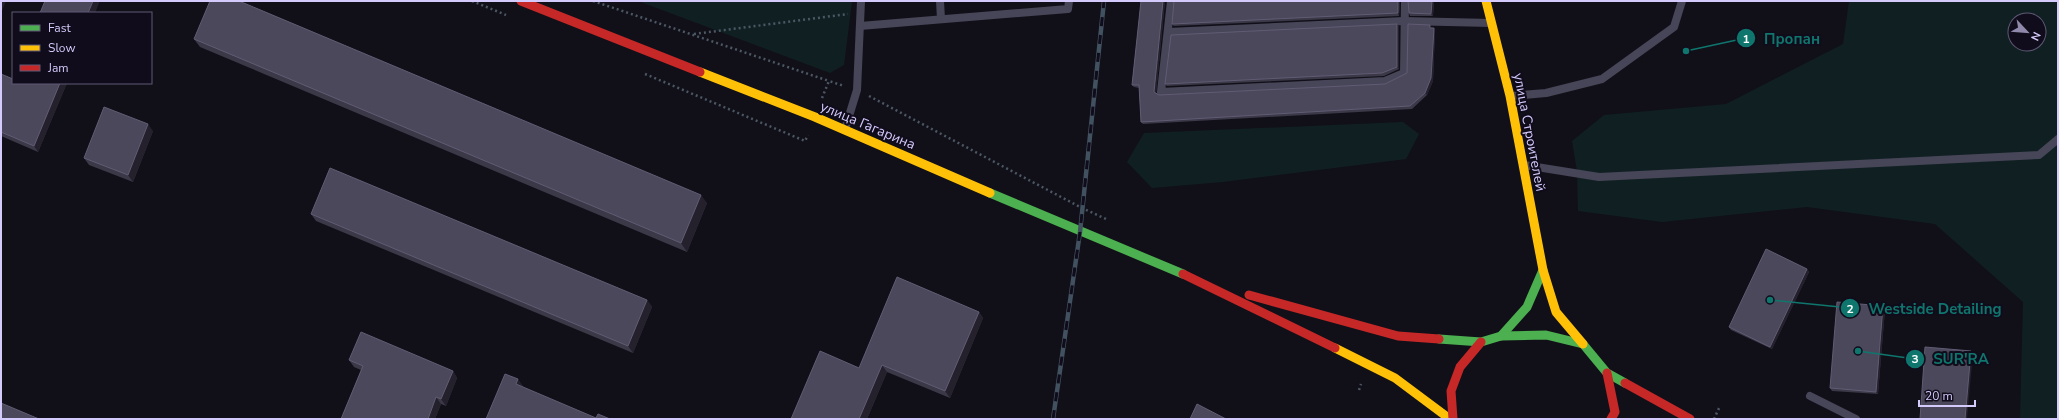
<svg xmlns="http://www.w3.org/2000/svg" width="2059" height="420" viewBox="0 0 2059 420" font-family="'Nunito Sans',sans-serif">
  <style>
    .green { fill: #102022; fill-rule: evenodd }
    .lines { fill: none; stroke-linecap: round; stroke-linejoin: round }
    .path { stroke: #4b5763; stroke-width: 2.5; stroke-dasharray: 2 3; stroke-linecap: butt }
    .lane { stroke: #474558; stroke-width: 8 }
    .fast { stroke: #4caf50; stroke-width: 9 }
    .slow { stroke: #ffc107; stroke-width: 9 }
    .jam { stroke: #c62828; stroke-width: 9 }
    .rail-casing { stroke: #415160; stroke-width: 4.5 }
    .rail { stroke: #100c1b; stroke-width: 3; stroke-dasharray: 9; stroke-linecap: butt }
    .wall { fill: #3b3848 }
    .shaded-wall { fill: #24212c }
    .building { fill: #4c485b; stroke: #615c74 }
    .labels { text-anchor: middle; stroke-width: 4; stroke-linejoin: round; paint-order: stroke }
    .street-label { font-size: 14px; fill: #d4cafb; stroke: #100c1b }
    .leader { fill: none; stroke: #0f766e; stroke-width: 1.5 }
    .callout-dot { fill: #0f766e; stroke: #100c1b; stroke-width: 1.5 }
    .mark-label { font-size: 12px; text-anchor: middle; font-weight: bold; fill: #fff }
    .callout-label { font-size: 15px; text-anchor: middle; font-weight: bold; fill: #0f766e; stroke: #100c1b; stroke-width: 4; stroke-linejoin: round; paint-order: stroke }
  </style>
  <rect width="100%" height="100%" fill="#111018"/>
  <g class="green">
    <path d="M638,1H852L844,65L830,73Z"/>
    <path d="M1849,1H2058V419H2020L2023,302L1935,224L1807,207L1662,222L1578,211L1577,171L1572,141L1604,115L1726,104L1843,44ZM2015,20H2039V44H2015Z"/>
    <path d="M1403,122L1419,134L1406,159L1223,182L1152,188L1127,162L1144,133Z"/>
  </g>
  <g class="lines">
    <g class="path">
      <path d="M472,1L506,15"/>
      <path d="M593,1L829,81"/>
      <path d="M694,34L848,14"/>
      <path d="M645,74L805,141L808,135"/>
      <path d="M869,96L1082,208L1106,219"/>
      <path d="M822,98L829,81L844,86"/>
      <path d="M1359,390L1361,384"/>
      <path d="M1714,419L1720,406"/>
    </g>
    <g class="lane">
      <path d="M940,1L941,19"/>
      <path d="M1171,1L1161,92L1385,81L1404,73L1405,1"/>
      <path d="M860,26L1068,9L1069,1"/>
      <path d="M1168,32L1404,21L1491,23"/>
      <path d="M1511,96L1546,93L1602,79L1674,27L1682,1"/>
      <path d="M845,129L857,90L861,1"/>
      <path d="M1524,165L1599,177L2039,155L2058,139"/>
      <path d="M1810,396L1856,419"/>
    </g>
    <g class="fast">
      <path d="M990,193L1183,274"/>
      <path d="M1501,336L1527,307L1543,270"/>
      <path d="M1439,339L1481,342L1501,336L1546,335L1583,344L1607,373L1625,383"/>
    </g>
    <g class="slow">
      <path d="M1486,1L1510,96L1543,270L1556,312L1583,344"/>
      <path d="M700,72L815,117L990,193"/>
      <path d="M1335,348L1395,378L1450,419"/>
    </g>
    <g class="jam">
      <path d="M521,1L700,72"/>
      <path d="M1183,274L1335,348"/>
      <path d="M1249,295L1398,336L1439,339"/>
      <path d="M1607,373L1615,412L1611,419"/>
      <path d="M1625,383L1690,419"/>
      <path d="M1453,419L1451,391L1460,367L1481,342"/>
    </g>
    <defs>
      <path id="rail" d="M1053,419L1080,232L1104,1"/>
    </defs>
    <use href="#rail" class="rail-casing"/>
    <use href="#rail" class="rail"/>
  </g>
  <g class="wall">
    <path d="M1141,1H1165L1156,93L1159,95L1385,84L1407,73L1432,27V28L1435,30L1433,81L1427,95L1412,109L1143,124L1141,122L1139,88L1134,87L1132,85Z"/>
    <path d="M1400,1L1399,16L1174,26L1172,24Z"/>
    <path d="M1408,1H1434L1433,16H1410L1409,13Z"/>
    <path d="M1397,24L1399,27V69L1384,76L1167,86L1165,84Z"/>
    <path d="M194,39L707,203L687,252L200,47Z"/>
    <path d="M1,74L13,83H67L38,152L1,136Z"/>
    <path d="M153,131L133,182L89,165L84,158Z"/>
    <path d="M311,214L647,300L652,307L633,353L316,221Z"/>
    <path d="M1807,269L1809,272L1772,349L1731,330L1729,327Z"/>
    <path d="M1883,306L1885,309L1878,394L1832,391L1830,388Z"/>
    <path d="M979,312L983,318L950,398L887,372L867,419H791L859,368Z"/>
    <path d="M349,360L453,371L457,378L446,406L441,404L435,419H341L361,370L354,367Z"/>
  </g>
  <g class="shaded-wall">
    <path d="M1,1H6L1,13Z"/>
    <path d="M93,1H100L95,13H88Z"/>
    <path d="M1163,1H1165L1156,94L1154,92Z"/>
    <path d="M1398,1H1400L1399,16L1398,13Z"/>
    <path d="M1432,1H1434L1433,16L1431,14Z"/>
    <path d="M1397,24L1399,27V69L1397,67Z"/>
    <path d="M1434,28L1435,30L1433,81L1427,95L1425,93Z"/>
    <path d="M60,83H67L38,152L34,146Z"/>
    <path d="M148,124L153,131L133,182L128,175Z"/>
    <path d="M701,195L707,203L687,252L681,243Z"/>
    <path d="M1807,269L1809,272L1772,349L1770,347Z"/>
    <path d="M647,300L652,307L633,353L628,346Z"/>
    <path d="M1883,306L1885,309L1878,394L1876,392Z"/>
    <path d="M979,312L983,318L950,398L945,391Z"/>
    <path d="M1971,351L1973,353L1967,419H1965Z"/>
    <path d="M882,365L887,372L867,419H859Z"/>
    <path d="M453,371L457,378L446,406L441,399Z"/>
    <path d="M518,379L523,386L521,391L516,384Z"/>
    <path d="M436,397L441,404L435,419H428Z"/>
  </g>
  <g class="building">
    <path d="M45,1H93L88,13H40Z"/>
    <path d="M210,1H239L701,195L681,243L194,39Z"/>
    <path d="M1141,1H1163L1154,92L1159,95L1385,84L1407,73L1408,24L1430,25V28H1434L1431,78L1425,93L1410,106L1141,122L1139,85H1132Z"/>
    <path d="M1174,1H1398V13L1172,24Z"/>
    <path d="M1408,1H1432L1431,14L1409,13Z"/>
    <path d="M1397,24V67L1382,73L1165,84L1171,35Z"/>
    <path d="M1,74L13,79V83H60L34,146L1,132Z"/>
    <path d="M104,107L148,124L128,175L84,158Z"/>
    <path d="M330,168L647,300L628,346L311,214Z"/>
    <path d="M1766,249L1807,269L1770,347L1729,327Z"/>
    <path d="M897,277L979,312L945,391L882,365L859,419H791L820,351L859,368Z"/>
    <path d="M1837,302L1883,306L1876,392L1830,388Z"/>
    <path d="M361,332L453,371L441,399L436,397L428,419H341L363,366L349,360Z"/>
    <path d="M1925,347L1971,351L1965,419H1920Z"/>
    <path d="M505,374L518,379L516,384L596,418L598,414L610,419H486Z"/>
    <path d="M1,403L39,419H1Z"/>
    <path d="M1197,404L1226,419H1190Z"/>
  </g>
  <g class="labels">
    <g class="street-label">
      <text transform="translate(868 125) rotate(23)" y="5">улица Гагарина</text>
      <text transform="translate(1530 132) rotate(79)" y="5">улица Строителей</text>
    </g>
  </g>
  <path class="leader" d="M1686 51L1746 38M1770 300L1850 308M1858 351L1915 359"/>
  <g class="callout-dot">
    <circle cx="1686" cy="51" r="4"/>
    <circle cx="1770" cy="300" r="4"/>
    <circle cx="1858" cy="351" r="4"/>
    <circle cx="1746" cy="38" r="10"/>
    <circle cx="1850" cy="308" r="10"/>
    <circle cx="1915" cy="359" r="10"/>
  </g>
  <g class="mark-label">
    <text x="1746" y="43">1</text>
    <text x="1850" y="313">2</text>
    <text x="1915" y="363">3</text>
  </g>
  <g class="callout-label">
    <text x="1792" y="44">Пропан</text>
    <text x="1935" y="314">Westside Detailing</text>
    <text x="1961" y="364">SUR'RA</text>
  </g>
  <rect width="2059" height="420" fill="none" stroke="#d4cafb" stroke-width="4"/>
  <rect x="12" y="12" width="140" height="72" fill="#100c1b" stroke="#5e5875"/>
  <rect x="20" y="25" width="20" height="6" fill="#4caf50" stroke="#5e5875"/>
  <text x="48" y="32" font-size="12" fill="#d4cafb">Fast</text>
  <rect x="20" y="45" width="20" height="6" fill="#ffc107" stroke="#5e5875"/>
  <text x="48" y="52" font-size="12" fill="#d4cafb">Slow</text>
  <rect x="20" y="65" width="20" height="6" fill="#c62828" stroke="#5e5875"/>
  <text x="48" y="72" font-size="12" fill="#d4cafb">Jam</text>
  <g transform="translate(2027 32) rotate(116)"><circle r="19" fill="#100c1b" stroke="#5e5875"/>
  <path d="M0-3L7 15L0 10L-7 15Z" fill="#9089ac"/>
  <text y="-6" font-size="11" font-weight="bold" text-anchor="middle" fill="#d4cafb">N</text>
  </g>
  <path d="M1919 400v6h56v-6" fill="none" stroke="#d4cafb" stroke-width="2"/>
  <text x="1925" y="400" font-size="12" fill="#d4cafb" stroke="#100c1b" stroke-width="3" paint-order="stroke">20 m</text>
</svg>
